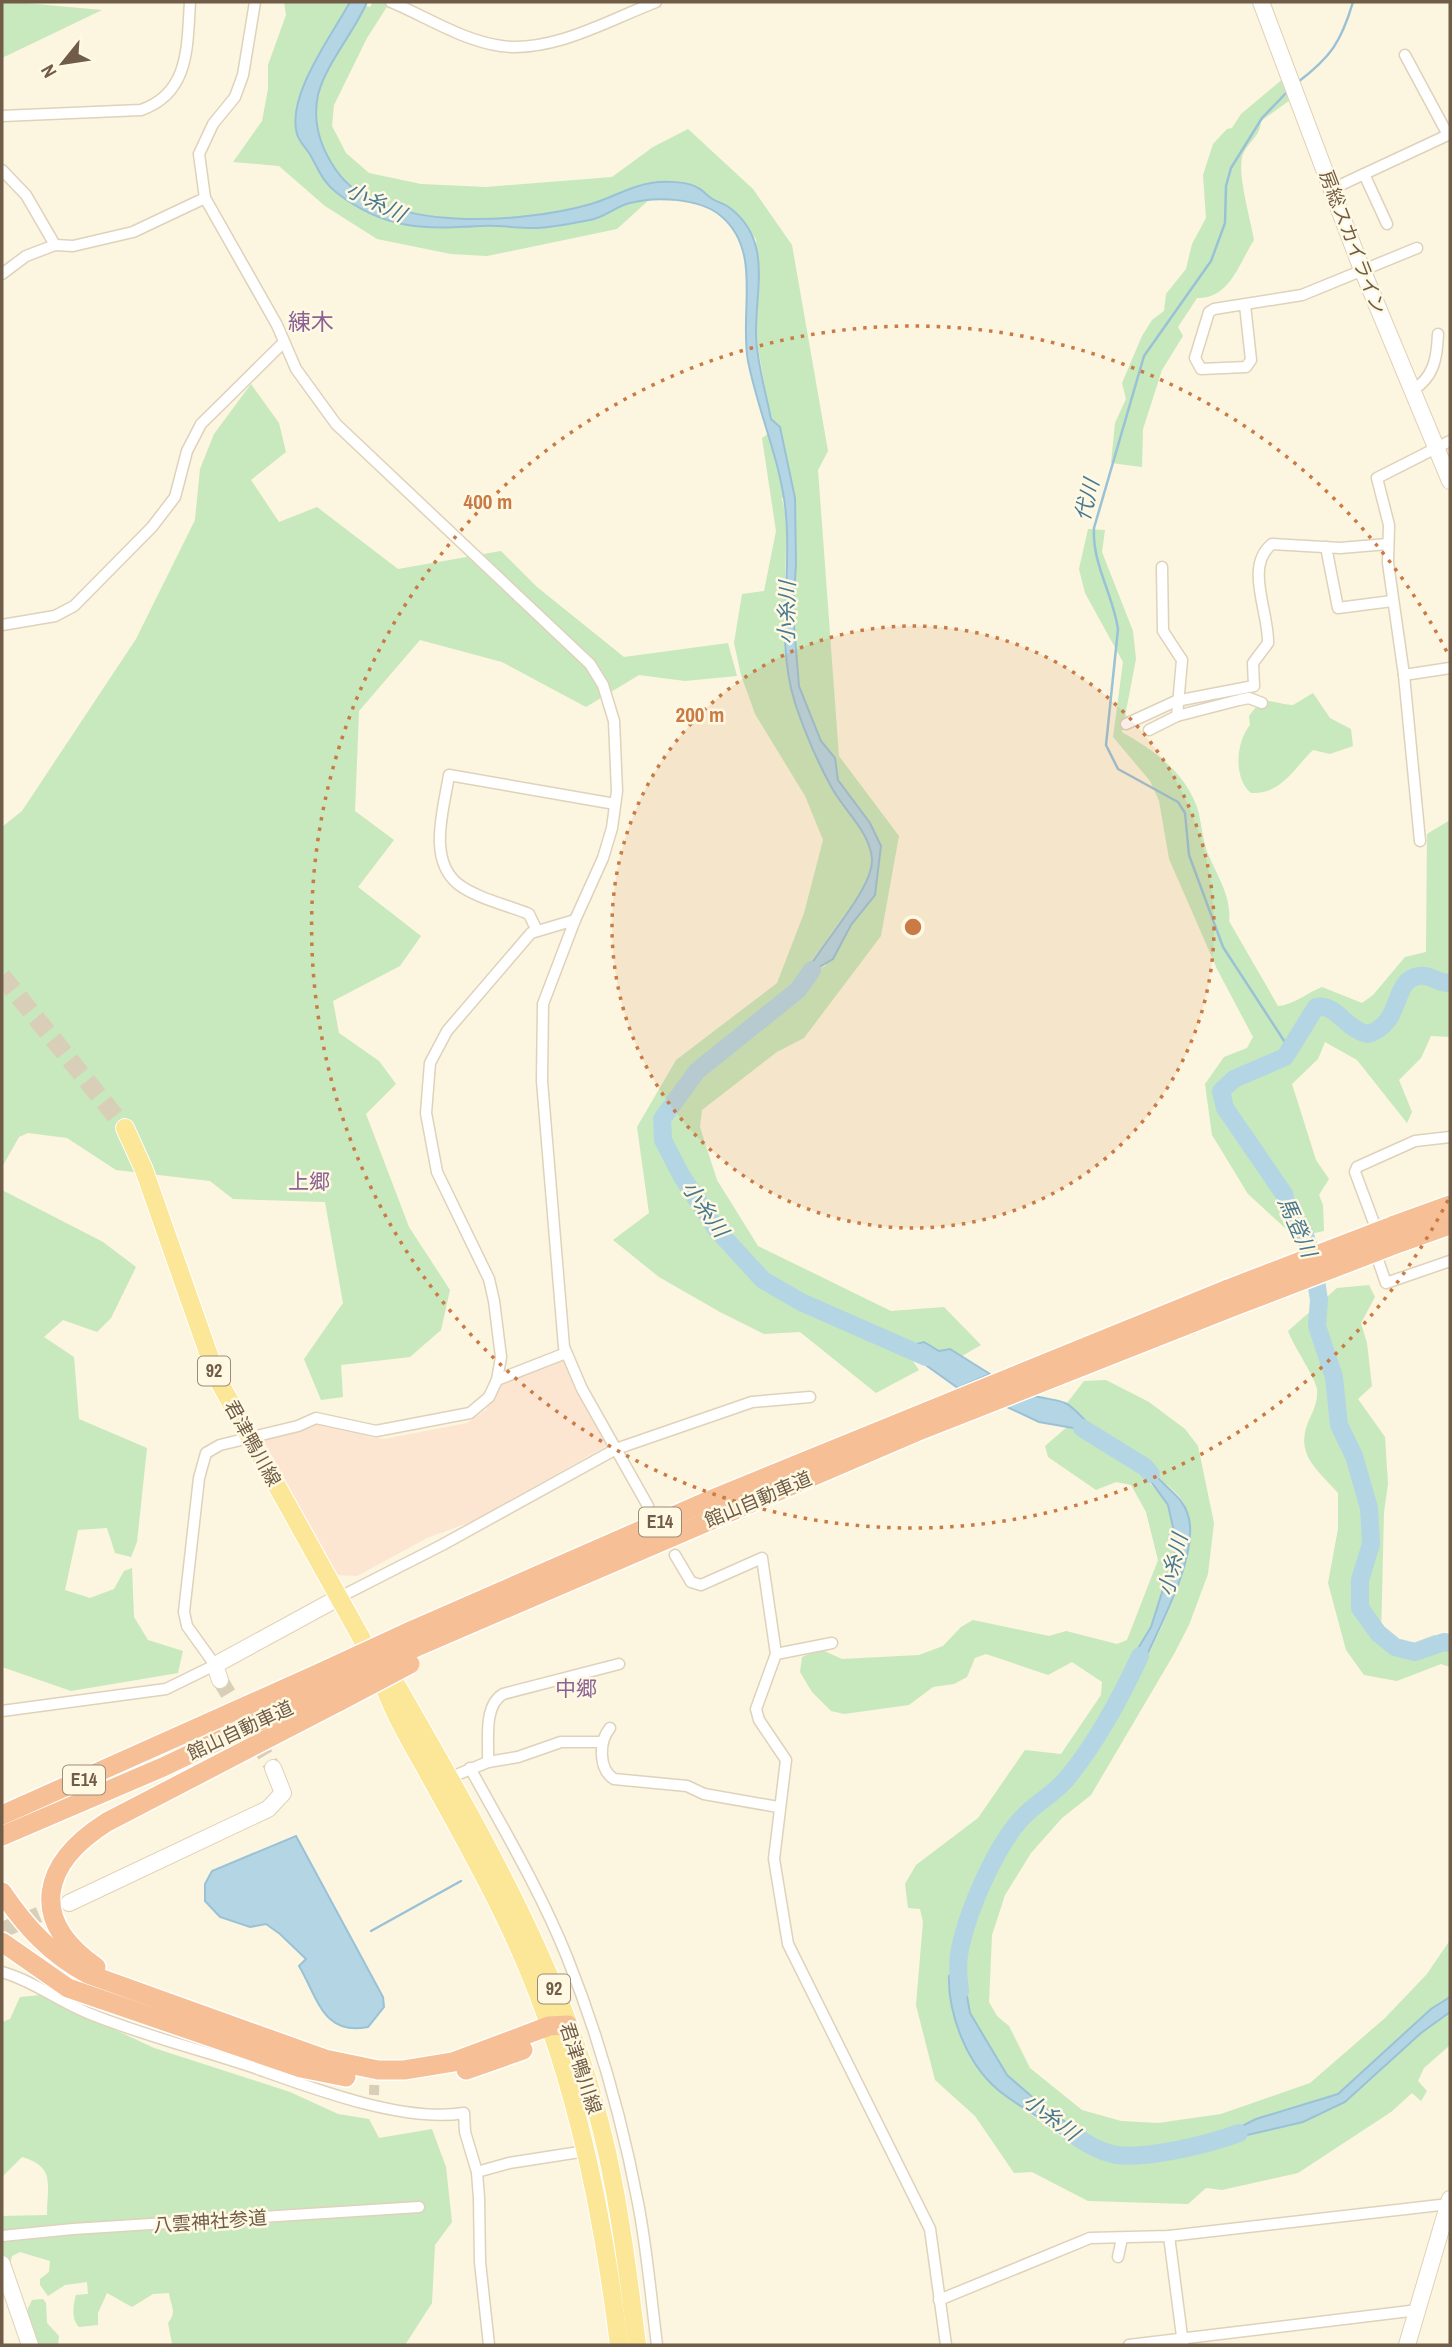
<svg xmlns="http://www.w3.org/2000/svg" width="1452" height="2347" viewBox="0 0 1452 2347" font-family="'Archivo Narrow','Noto Sans JP',sans-serif">
  <style>
    .commercial { fill: #fce6d2 }
    .green { fill: #c8e8be; fill-rule: evenodd }
    .water { fill: #b4d5e4; stroke: #9ac2d6; stroke-width: 2 }
    .lines { fill: none; stroke-linecap: round; stroke-linejoin: round }
    .stream { stroke: #9ac2d6; stroke-width: 2.5 }
    .river { stroke: #b4d5e4; stroke-width: 18 }
    .street-tunnel { stroke: #d9cfb9; stroke-width: 10; stroke-dasharray: 10 5; stroke-linecap: butt }
    .secondary-tunnel { stroke: #d9cfb9; stroke-width: 16; stroke-dasharray: 16 8; stroke-linecap: butt }
    .primary-tunnel { stroke: #d9cfb9; stroke-width: 18; stroke-dasharray: 18 9; stroke-linecap: butt }
    .street-casing { stroke: #dfd2bb; stroke-width: 13 }
    .secondary-casing { stroke: #e1d2b6; stroke-width: 18 }
    .primary-casing { stroke: #fff; stroke-width: 20 }
    .highway-casing { stroke: #fff; stroke-width: 22 }
    .street { stroke: #fff; stroke-width: 10 }
    .secondary { stroke: #fff; stroke-width: 16 }
    .primary { stroke: #fbe797; stroke-width: 18 }
    .highway { stroke: #f6bf95; stroke-width: 19 }
    .highway-bridge-casing { stroke: #fff; stroke-width: 22; stroke-linecap: butt }
    .highway-bridge { stroke: #f6bf95; stroke-width: 19 }
    .ring { fill: none; stroke: #c97a45; stroke-width: 3.5; stroke-dasharray: 3.5 7 }
    .labels { text-anchor: middle; stroke-width: 5; stroke-linejoin: round; paint-order: stroke }
    .shield { fill: #fff9e4; stroke: #9c8c76; stroke-width: 2 }
    .shield-label { font-size: 18px; font-weight: bold; fill: #715d47 }
    .street-label { font-size: 19px; fill: #715d47; stroke: #fff9e4 }
    .water-label { font-size: 21px; font-style: italic; fill: #477992; stroke: #fff9e4 }
    .neighbourhood-label { font-size: 21px; fill: #8d6395; stroke: #fff9e4 }
    .quarter-label { font-size: 23px; fill: #8d6395; stroke: #fff9e4 }
    .centre { fill: #c97a45; stroke: #fff9e4; stroke-width: 3.5 }
    .ring-label { font-size: 21px; text-anchor: middle; font-weight: bold; fill: #c97a45; stroke: #fff9e4; stroke-width: 5; stroke-linejoin: round; paint-order: stroke }
  </style>
  <rect width="100%" height="100%" fill="#fcf5df"/>
  <path class="commercial" d="M562,1359L608,1445L473,1521L427,1538L357,1576L334,1575L257,1441L316,1422L334,1423L371,1437L384,1439L467,1423L486,1410L499,1386Z"/>
  <g class="green">
    <path d="M2,2H14L102,10L2,58Z"/>
    <path d="M284,2H347L370,7L373,2H390L367,38L334,105L332,126L346,153L369,173L421,184L486,187L612,177L653,147L688,129L753,189L792,245L828,451L818,470L839,756L899,836L881,936L804,1038L777,1052L702,1110L700,1127L717,1180L758,1246L891,1311L944,1307L981,1345L962,1356L950,1349L939,1352L924,1342L906,1351L919,1370L876,1393L800,1332L764,1334L720,1312L659,1277L613,1240L649,1213L637,1127L676,1060L777,983L804,913L823,840L805,796L755,714L741,675L734,643L742,594L764,591L776,531L762,438L780,426L771,420L756,337L759,278L756,239L730,208L703,194L662,188L617,229L487,256L451,254L377,239L325,206L279,166L233,162L262,121L268,89V65L286,15ZM791,477L796,564L793,613L799,686L821,741L835,758L838,780L881,846L875,895L851,925L825,966L816,969L799,988L814,958L862,890L873,863L868,841L833,790L814,749L795,703L790,681L784,612L787,519L782,499Z"/>
    <path d="M1284,78L1290,100L1261,121C1260,137 1249,141 1243,154C1236,172 1251,220 1254,240C1239,263 1230,299 1197,298L1178,327L1183,336L1162,370L1143,429L1142,467L1111,463L1115,423L1126,399L1122,383L1142,336L1152,320L1164,311L1166,294L1186,269L1192,244L1206,218L1203,175L1213,144L1227,129L1232,128L1241,114Z"/>
    <path d="M251,384L279,423L286,452L251,480L279,522L317,507L398,569L501,551L537,587L624,657L728,643L737,676L685,681L639,675L586,707L502,662L420,640L359,711L355,811L394,840L358,887L421,936L400,966L333,1001L339,1033L379,1061L396,1084L366,1114L409,1227L450,1290L441,1330L410,1357L341,1365L343,1397L321,1400L304,1359L343,1303L325,1202L233,1199L210,1181L116,1170L67,1138L28,1133L19,1137L2,1167V827L22,811L136,639L195,520L200,469L214,434Z"/>
    <path d="M1088,529L1105,530L1102,552L1133,631L1136,659L1122,732C1152,749 1184,771 1197,807C1202,823 1202,839 1208,854C1217,875 1232,898 1229,921L1278,1006C1293,1005 1307,993 1322,987L1362,1003L1373,995L1405,957L1426,952L1427,834L1450,820V1037L1431,1036L1421,1058L1399,1080L1412,1112L1407,1123L1357,1060L1325,1042L1318,1059L1292,1084L1316,1160L1329,1179L1319,1195L1323,1205L1324,1231L1295,1237L1248,1194L1212,1135L1205,1084L1224,1057L1247,1048L1253,1037L1217,969L1169,859L1159,801L1150,781L1113,737L1123,662L1085,593L1079,569Z"/>
    <path d="M1313,693L1330,718L1351,729L1353,746L1330,754L1313,750C1295,767 1281,795 1251,793C1233,778 1236,742 1250,725L1249,716C1267,692 1271,704 1293,705Z"/>
    <path d="M2,1190L103,1242L136,1267L111,1318L97,1332L63,1320L44,1337L74,1357L79,1419L147,1448L137,1542L131,1557L115,1553L107,1528L78,1530L65,1590L90,1598L114,1589L124,1571L132,1568L134,1617L148,1640L183,1651L178,1673L71,1691L2,1667Z"/>
    <path d="M1369,1285L1375,1297L1361,1323L1367,1343L1372,1386L1358,1399L1385,1437L1388,1484L1384,1512L1381,1636L1403,1647L1434,1635L1450,1636V1667L1441,1664L1397,1681L1364,1675L1346,1650L1328,1583L1338,1529V1493C1317,1469 1294,1454 1309,1420C1314,1410 1318,1400 1317,1389C1315,1377 1294,1347 1288,1331L1337,1288Z"/>
    <path d="M1106,1380L1149,1402L1185,1429L1198,1446L1214,1523L1208,1574L1189,1625L1174,1654L1091,1795L1062,1818L1031,1853L1005,1895L992,1935L989,2002L997,2016L1009,2026L1030,2068L1082,2110L1121,2121L1158,2123L1221,2114L1310,2083L1385,2018L1427,1974L1450,1940V1997L1431,2009L1338,2094L1217,2142L1303,2122L1345,2102L1421,2033L1450,2012V2045L1424,2068L1418,2081L1427,2091L1421,2101L1412,2093L1391,2112L1298,2173L1222,2190L1206,2188L1188,2204L1088,2201L1032,2172L1014,2173L975,2116L935,2080L916,2005L923,1922L920,1909L908,1908L905,1884L916,1865L978,1818L1025,1750L1061,1754L1101,1695L1102,1682L1072,1662L1048,1675L986,1654L975,1658L967,1677L954,1684L933,1687L909,1705L844,1714L831,1711L812,1692L800,1672L802,1657L820,1649L842,1659L919,1655L943,1646L961,1627L973,1620L1049,1636L1066,1631L1117,1644L1127,1640L1158,1560L1146,1512L1131,1485L1116,1482L1096,1490L1048,1457L1045,1446L1067,1427L1083,1432L1090,1424L1080,1418L1067,1403L1084,1381ZM1133,1460C1147,1470 1164,1481 1176,1493C1215,1532 1157,1637 1137,1677C1134,1648 1139,1652 1150,1628C1164,1598 1187,1534 1167,1504C1157,1489 1144,1478 1133,1464ZM965,1985L970,2013L1007,2075L1053,2115L1081,2132L1090,2144L1080,2145L1067,2141C1008,2097 970,2077 950,2001Z"/>
    <path d="M41,1995L154,2048L290,2092L338,2114L369,2119L379,2138L432,2129L446,2167L452,2222L435,2245L432,2303L405,2345H170L172,2343L168,2323C178,2311 170,2305 169,2293L153,2294L132,2307L107,2293L98,2313V2325L79,2327C71,2319 73,2305 76,2295L88,2294L87,2282L65,2285L48,2296L40,2285V2279L49,2272L50,2261L20,2252L12,2256L9,2270L2,2271V2216L47,2215C47,2184 56,2167 22,2157L2,2177V2022L10,2019L20,1997Z"/>
    <path d="M43,2299L46,2303L47,2323L59,2336L58,2345H32L25,2315L32,2300Z"/>
  </g>
  <g class="water">
    <path d="M350,2H367C354,33 326,63 318,95C312,123 320,147 336,170C380,235 525,223 591,204C612,198 630,186 651,183C663,181 688,181 698,188C703,190 706,195 711,198C716,202 724,203 730,208C773,241 755,289 756,336C757,363 766,393 771,419L780,427L795,498L796,564L793,613L799,686L821,741L835,758L838,780L870,823L881,846L875,895L851,925L833,959L816,969L798,990C810,953 874,892 872,859C870,833 846,812 833,790C819,765 804,730 795,703C775,639 792,580 786,515C782,464 758,412 748,361C739,313 763,251 721,216C700,198 656,196 630,203C616,206 604,218 590,220C571,223 552,228 533,228C516,228 499,225 482,226C424,229 387,231 337,193C324,183 320,173 312,158C308,149 300,144 297,134C286,96 332,35 350,2Z"/>
    <path d="M924,1342L939,1351L950,1349L990,1374L958,1388L906,1351L905,1347Z"/>
    <path d="M1032,1395C1043,1399 1056,1399 1065,1403C1073,1406 1096,1431 1100,1439L1079,1429L1039,1422L1005,1406Z"/>
    <path d="M1133,1460C1146,1460 1153,1474 1162,1482C1173,1493 1183,1499 1188,1515C1201,1556 1153,1638 1137,1677H1130L1134,1655L1151,1627L1177,1545L1168,1505L1149,1479L1133,1464Z"/>
    <path d="M296,1836L383,1997L384,2007L368,2027C323,2036 318,1998 299,1966L306,1959L280,1934L266,1924L250,1927L220,1917L205,1901V1884L212,1871Z"/>
    <path d="M957,1969L965,1985L970,2013L1007,2075L1053,2115L1075,2127L1090,2144L1088,2148C1070,2142 1061,2134 1046,2123C1030,2111 1012,2102 997,2089C967,2063 948,2015 949,1976Z"/>
    <path d="M1450,1997V2012L1421,2033L1345,2102L1303,2122L1217,2142L1216,2139L1256,2119L1338,2094L1431,2009Z"/>
  </g>
  <g class="lines">
    <g class="stream">
      <path d="M1298,82C1331,57 1341,42 1353,2"/>
      <path d="M1288,91L1262,118L1231,168L1226,186L1225,223L1211,261L1144,356L1094,528C1092,564 1113,594 1118,629L1106,745L1118,769L1178,802L1185,813L1189,855L1223,947L1290,1050"/>
      <path d="M371,1931L461,1881"/>
    </g>
    <g class="river">
      <path d="M812,970L798,990L697,1071L662,1119L663,1140L681,1175L717,1230L763,1280L801,1302L926,1357"/>
      <path d="M1450,983C1439,984 1430,974 1419,976C1391,980 1404,1023 1368,1034C1346,1030 1336,1003 1316,1007L1285,1057L1234,1079L1221,1091L1225,1108L1284,1194L1288,1209L1304,1232L1313,1261L1319,1300L1317,1326L1334,1377L1339,1425L1354,1456L1369,1508L1371,1544L1360,1580V1608L1378,1633L1395,1647L1415,1652L1444,1642L1450,1643"/>
      <path d="M1082,1428L1145,1467L1151,1474"/>
      <path d="M960,1991C958,1977 957,1963 960,1949C968,1910 997,1842 1025,1815C1039,1801 1057,1792 1069,1776C1098,1740 1121,1697 1140,1656"/>
      <path d="M1069,2132C1084,2142 1099,2152 1117,2155C1148,2159 1210,2144 1239,2133"/>
    </g>
    <g class="street-tunnel">
      <path d="M1184,1297L1190,1335"/>
      <path d="M374,2095L375,2059"/>
    </g>
    <g class="secondary-tunnel">
      <path d="M220,1680L273,1768"/>
      <path d="M2,1930L60,1906"/>
    </g>
    <path class="primary-tunnel" d="M2,976L125,1128"/>
    <defs>
      <g id="street">
        <path d="M255,2L243,75L235,97L213,124L199,154L205,198L277,325L296,369L336,424L590,664L603,685L614,721L617,791L612,828L603,858L575,920L543,1004L542,1081L564,1347L582,1389L648,1506"/>
        <path d="M391,2C427,17 461,40 501,46C553,53 609,20 656,2"/>
        <path d="M1405,55L1448,135"/>
        <path d="M2,116L141,110C190,93 187,46 190,2"/>
        <path d="M2,170L26,195L55,245"/>
        <path d="M1364,174L1387,224"/>
        <path d="M1332,189L1450,134"/>
        <path d="M2,274L26,256L55,245L73,246L133,232L205,198"/>
        <path d="M1245,305L1251,360L1246,367L1201,369L1195,358L1209,312L1214,309L1302,295L1417,248"/>
        <path d="M1413,390C1434,377 1437,358 1438,334"/>
        <path d="M1326,547L1338,608L1392,601"/>
        <path d="M1162,567L1163,631L1182,660L1177,716"/>
        <path d="M2,625L55,616L74,606L152,527L175,497L187,451L201,424L283,343"/>
        <path d="M1404,675L1450,668"/>
        <path d="M1126,724L1176,701L1254,686L1253,663L1268,643C1269,612 1244,566 1272,544L1340,548L1388,544"/>
        <path d="M1149,730L1177,716L1239,700L1249,698L1262,703"/>
        <path d="M1420,841L1404,675L1388,563L1389,525L1377,478L1450,441"/>
        <path d="M537,931L529,914C507,905 476,898 458,884C427,859 444,808 449,775L615,804"/>
        <path d="M1374,1223L1355,1172L1357,1167L1415,1141L1450,1137"/>
        <path d="M1379,1263L1386,1283L1450,1261"/>
        <path d="M497,1380L566,1353"/>
        <path d="M675,1555L691,1582L701,1585L762,1558L776,1654L756,1709L759,1720L786,1760L774,1859L788,1944L930,2229L946,2345"/>
        <path d="M338,1598L442,1545L616,1449L752,1402L810,1397"/>
        <path d="M776,1654L832,1643"/>
        <path d="M2,1711L166,1689L215,1665L187,1626L184,1612L199,1478L206,1453L220,1445L298,1426L316,1418L376,1431L470,1413L489,1397L497,1380L501,1357L494,1301L489,1279L437,1172L426,1113L430,1063L447,1031L531,933L575,920"/>
        <path d="M610,1728C599,1741 598,1769 614,1779L687,1786L704,1794L778,1807"/>
        <path d="M488,1762C489,1740 483,1706 503,1694L619,1664"/>
        <path d="M470,1768C504,1830 541,1892 567,1957C599,2037 622,2119 638,2203C647,2249 651,2298 657,2345"/>
        <path d="M449,1778L488,1762L518,1757L561,1742H602"/>
        <path d="M2,1972C36,1982 61,2003 93,2015C148,2037 206,2051 261,2070C317,2090 406,2123 464,2113L465,2132L477,2172L479,2198L480,2262L489,2345"/>
        <path d="M477,2172L509,2163L586,2151"/>
        <path d="M2,2236L73,2229L419,2207"/>
        <path d="M1169,2236L1183,2344"/>
        <path d="M1118,2257L1122,2238"/>
        <path d="M939,2300L1090,2238L1169,2236L1449,2204"/>
        <path d="M1129,2345L1418,2310"/>
      </g>
      <g id="secondary">
        <path d="M1261,2L1359,262L1450,481"/>
        <path d="M220,1680L215,1665L338,1598"/>
        <path d="M69,1903L268,1809L283,1793L273,1768"/>
        <path d="M2,2264L30,2345"/>
        <path d="M1407,2345L1450,2199"/>
      </g>
      <g id="primary">
        <path d="M125,1128L144,1170L217,1378L378,1668C389,1706 409,1739 428,1773C455,1822 483,1871 507,1922C571,2055 601,2200 619,2345"/>
        <path d="M381,1671L397,1686C481,1833 570,1984 607,2152C621,2216 629,2281 637,2345"/>
      </g>
      <g id="highway">
        <path d="M1392,1226L1450,1205"/>
        <path d="M1399,1243L1450,1225"/>
        <path d="M413,1630L710,1500L1228,1289"/>
        <path d="M421,1645L916,1432L1235,1306"/>
        <path d="M2,1815L322,1672"/>
        <path d="M2,1836L163,1767L331,1687"/>
        <path d="M2,1892C25,1926 51,1955 88,1974L325,2059L378,2070H404L453,2062L549,2026L568,2025"/>
        <path d="M2,1942L68,1988L301,2068L346,2077"/>
        <path d="M96,1967C27,1919 42,1863 107,1822L340,1701"/>
        <path d="M466,2070L523,2050"/>
      </g>
    </defs>
    <use href="#street" class="street-casing"/>
    <use href="#secondary" class="secondary-casing"/>
    <use href="#primary" class="primary-casing"/>
    <use href="#highway" class="highway-casing"/>
    <use href="#street" class="street"/>
    <use href="#secondary" class="secondary"/>
    <use href="#primary" class="primary"/>
    <use href="#highway" class="highway"/>
    <defs>
      <g id="highway-bridge">
        <path d="M1228,1289L1392,1226"/>
        <path d="M1235,1306L1399,1243"/>
        <path d="M322,1672L413,1630"/>
        <path d="M331,1687L421,1645"/>
        <path d="M340,1701L410,1664"/>
      </g>
    </defs>
    <use href="#highway-bridge" class="highway-bridge-casing"/>
    <use href="#highway-bridge" class="highway-bridge"/>
  </g>
  <circle cx="913" cy="927" r="301" fill="#c97a45" fill-opacity=".12"/>
  <g class="ring">
    <circle cx="913" cy="927" r="301"/>
    <path d="M1448 1200A601 601 0 1 1 1448 654"/>
  </g>
  <g class="labels">
    <g class="shield">
      <rect x="198" y="1356.5" width="32" height="29" rx="5"/>
      <rect x="639" y="1507.5" width="42" height="29" rx="5"/>
      <rect x="63" y="1765.5" width="42" height="29" rx="5"/>
      <rect x="538" y="1974.5" width="32" height="29" rx="5"/>
    </g>
    <g class="shield-label">
      <text x="214" y="1377">92</text>
      <text x="660" y="1528">E14</text>
      <text x="84" y="1786">E14</text>
      <text x="554" y="1995">92</text>
    </g>
    <g class="street-label">
      <text transform="translate(1353 242) rotate(69)" y="7">房総スカイライン</text>
      <text transform="translate(253 1443) rotate(61)" y="7">君津鴨川線</text>
      <text transform="translate(758 1499) rotate(-23)" y="7">館山自動車道</text>
      <text transform="translate(240 1730) rotate(-25)" y="7">館山自動車道</text>
      <text transform="translate(581 2068) rotate(72)" y="7">君津鴨川線</text>
      <text transform="translate(210 2221) rotate(-4)" y="7">八雲神社参道</text>
    </g>
    <g class="water-label">
      <text transform="translate(376 202) rotate(26)" y="7">小糸川</text>
      <text transform="translate(1087 500) rotate(-76)" y="7">代川</text>
      <text transform="translate(787 613) rotate(-89)" y="7">小糸川</text>
      <text transform="translate(705 1209) rotate(55)" y="7">小糸川</text>
      <text transform="translate(1297 1227) rotate(66)" y="7">馬登川</text>
      <text transform="translate(1173 1565) rotate(-76)" y="7">小糸川</text>
      <text transform="translate(1051 2117) rotate(37)" y="7">小糸川</text>
    </g>
    <g class="neighbourhood-label">
      <text x="309" y="1189">上郷</text>
      <text x="576" y="1696">中郷</text>
    </g>
    <g class="quarter-label">
      <text x="311" y="330">練木</text>
    </g>
  </g>
  <circle cx="913" cy="927" r="10" class="centre"/>
  <g class="ring-label">
    <text x="488" y="509">400 m</text>
    <text x="700" y="722">200 m</text>
  </g>
  <rect width="1452" height="2347" fill="none" stroke="#715d47" stroke-width="7"/>
  <g transform="translate(63 63) rotate(240)" stroke="#fff9e4" stroke-width="5" paint-order="stroke">
  <path d="M0-5L12 26L0 18L-12 26Z" fill="#715d47"/>
  <text y="-10" font-size="19" font-weight="bold" text-anchor="middle" fill="#715d47">N</text>
  </g>
</svg>
